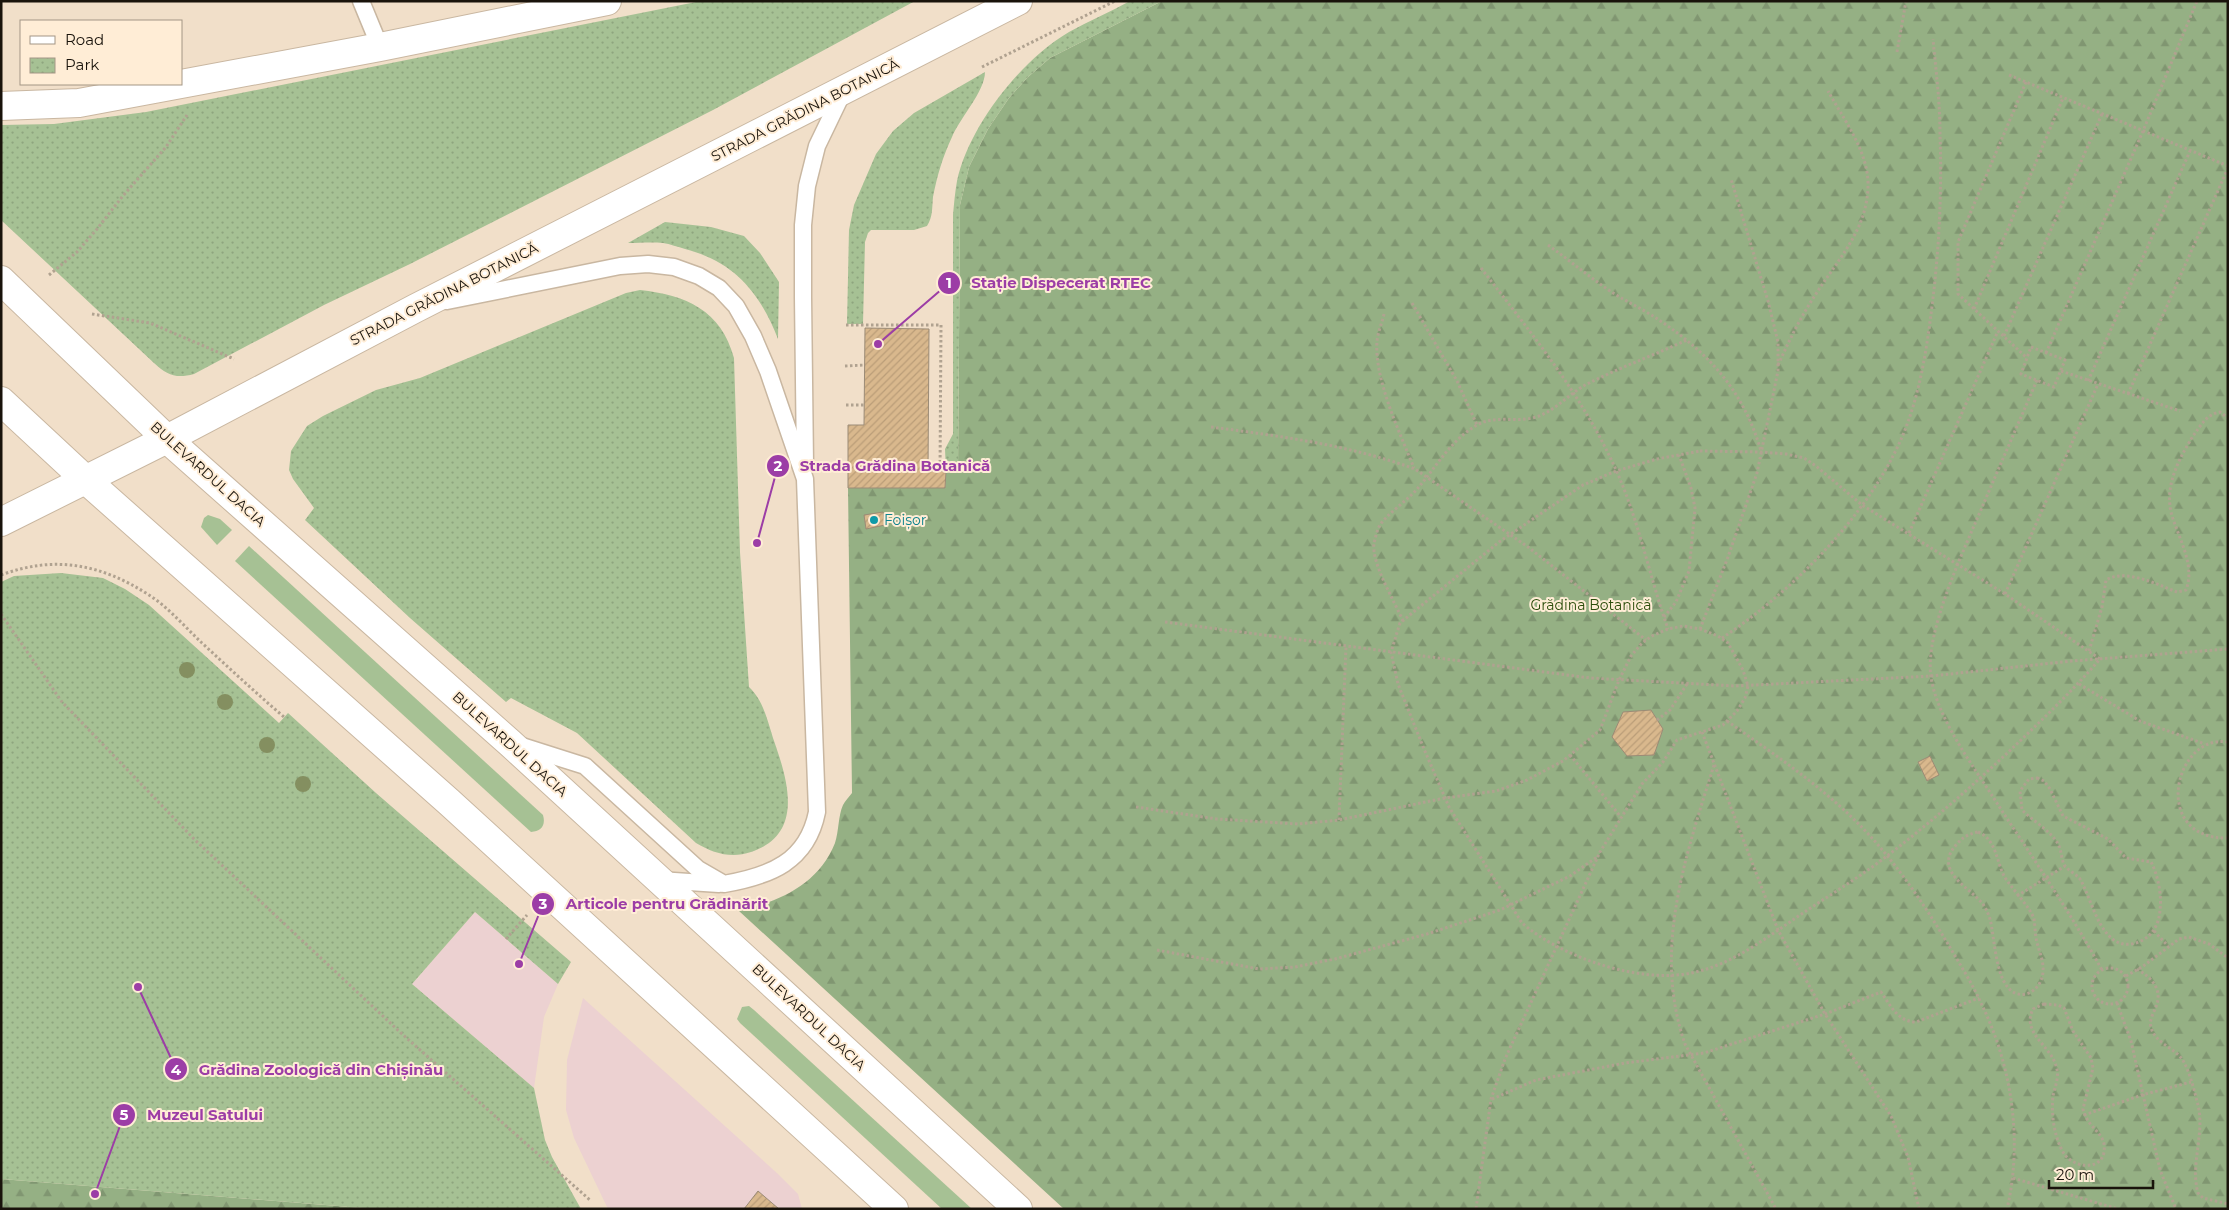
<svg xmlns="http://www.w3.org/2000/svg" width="2229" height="1210" viewBox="0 0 2229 1210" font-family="Montserrat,sans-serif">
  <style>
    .commercial { fill: #ecd1d1 }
    .grass { fill: #a6c194 }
    .forest { fill: url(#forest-firs) }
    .park { fill: url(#park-dots) }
    .building { fill: url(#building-hatch); stroke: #9b8b76 }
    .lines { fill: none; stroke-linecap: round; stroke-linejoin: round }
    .lane-casing { stroke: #c9b7a1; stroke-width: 19 }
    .primary-casing { stroke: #c9b7a1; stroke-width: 30 }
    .path { stroke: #b0a290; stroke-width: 3; stroke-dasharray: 2.5 2.5; stroke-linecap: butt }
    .lane { stroke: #fff; stroke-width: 16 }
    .primary { stroke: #fff; stroke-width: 28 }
    .tree { fill: #848f60 }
    .culture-dot { fill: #0f9aa8; stroke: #ffedd6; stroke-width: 2 }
    .labels { text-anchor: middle; stroke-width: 4; stroke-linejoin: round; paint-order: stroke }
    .street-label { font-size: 14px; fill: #19130b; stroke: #ffedd6 }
    .culture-label { font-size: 14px; fill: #0d838f; stroke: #ffedd6; text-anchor: start }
    .park-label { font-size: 14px; fill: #2b4d0b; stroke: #ffedd6 }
    .leader { fill: none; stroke: #9c3da6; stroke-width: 2 }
    .callout-dot { fill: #9c3da6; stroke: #ffedd6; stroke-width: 2 }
    .mark-label { font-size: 15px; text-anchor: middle; font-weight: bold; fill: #fff }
    .callout-label { font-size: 15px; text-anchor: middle; font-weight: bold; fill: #9c3da6; stroke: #ffedd6; stroke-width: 4; stroke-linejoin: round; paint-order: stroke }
  </style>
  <defs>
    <pattern id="forest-firs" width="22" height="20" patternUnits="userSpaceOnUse" patternTransform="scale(1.25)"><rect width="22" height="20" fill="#95b084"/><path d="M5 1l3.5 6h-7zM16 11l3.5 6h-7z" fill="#809671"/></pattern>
    <pattern id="park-dots" width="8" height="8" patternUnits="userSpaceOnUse" patternTransform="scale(1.25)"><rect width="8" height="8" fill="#a6c194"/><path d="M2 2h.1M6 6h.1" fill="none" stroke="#8ea57e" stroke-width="1.8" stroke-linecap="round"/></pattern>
    <pattern id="building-hatch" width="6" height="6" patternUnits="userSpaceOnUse" patternTransform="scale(1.25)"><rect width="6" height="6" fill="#d9b88d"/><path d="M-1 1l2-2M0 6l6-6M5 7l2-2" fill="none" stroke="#ba9d78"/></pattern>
  </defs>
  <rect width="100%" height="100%" fill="#f1dfc9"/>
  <g class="commercial">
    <path d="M475,912L558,984L544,1017L534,1088L412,984Z"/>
    <path d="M583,998L778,1174L798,1194L802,1209H608L574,1138L566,1110L567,1060Z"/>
  </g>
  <g class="grass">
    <path d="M208,515L220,519L232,530L217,545L201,527L204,518Z"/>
    <path d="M249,546L543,815C546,826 541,831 531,832L235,561Z"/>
    <path d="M749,1006L754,1010L972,1209H942L740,1023L737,1019L742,1007Z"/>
  </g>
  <g class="forest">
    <path d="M1162,1H2228V1209H1064L739,911C780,901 818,885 835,843C839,831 838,816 843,805C845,801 849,797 852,793L848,488H945L946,471H958L960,205L969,167L988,129L1009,98L1028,77L1050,58Z"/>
    <path d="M1,1179L375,1209H1Z"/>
  </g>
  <g class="park">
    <path d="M701,1H915L713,110L410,264L324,305L194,374C176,379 167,375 154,363L1,220V125L54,124L146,112Z"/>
    <path d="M1130,1H1162L1050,58L1028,77L1009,98L988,129L969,167L960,205L958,471H946L945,449L953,434V215C954,204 955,192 957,181C969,126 1021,60 1069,32C1089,21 1110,12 1130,1Z"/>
    <path d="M985,72C985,91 960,118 952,137C943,156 937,176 933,197C932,207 933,217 927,226L914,230H871L868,233L865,242L863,324H847L849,230L854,205L876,154L893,131L914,113Z"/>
    <path d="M665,222L711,227L744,236L760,253L779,282L778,339C760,293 735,262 685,249C678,247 670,244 663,243C651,242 639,243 628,243Z"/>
    <path d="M640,290C686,295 721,310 734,358L740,552L749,687C763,700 767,719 773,738C787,778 806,834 751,852C731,859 713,853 696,843L577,733L511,698L506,702L410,618L305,520L314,508L293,479L289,470L291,451L307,426L323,416L376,390L420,378L626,293Z"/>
    <path d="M61,573L103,578L125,589L149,605L279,723L288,713L376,793L571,962L558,984L475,912L412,984L534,1088L545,1140L552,1157L581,1209H375L1,1179V582L14,576Z"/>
  </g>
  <g class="building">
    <path d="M865,328L929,329L928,471H946L945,488H848V425H864Z"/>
    <path d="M883,512L885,525L866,529L864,515Z"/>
    <path d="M1651,710L1663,729L1654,755L1627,756L1612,737L1623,712Z"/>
    <path d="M1930,756L1939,775L1927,781L1918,762Z"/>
    <path d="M758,1191L779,1209H744Z"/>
  </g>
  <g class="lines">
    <defs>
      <g id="lane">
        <path d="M361,1L380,47"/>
        <path d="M447,301L620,266L648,264L674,267L699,276L719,288L736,306L753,336L768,371L805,479L817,812C807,862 770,876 724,884L698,869L585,766L519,745"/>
        <path d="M805,465L803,297V225L807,186L817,146L843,92"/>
        <path d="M659,880L719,884"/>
      </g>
      <g id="primary">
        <path d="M1,106L79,103L380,47L607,1"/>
        <path d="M1,280L167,439L510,743L1018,1209"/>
        <path d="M1,401L86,480L449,802L894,1209"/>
        <path d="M1,522L167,439L416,308L1018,1"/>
      </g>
    </defs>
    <use href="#lane" class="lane-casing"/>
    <use href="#primary" class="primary-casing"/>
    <g class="path">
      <path d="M1897,52L1906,1"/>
      <path d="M982,67L1115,1"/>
      <path d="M2009,75L2228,166"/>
      <path d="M2026,82L1958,242V294L2027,358"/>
      <path d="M1548,245C1569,260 1588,276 1610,291C1625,301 1643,309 1659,320C1710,354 1744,392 1761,451"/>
      <path d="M1481,268C1534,337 1589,403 1622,484C1641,531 1651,581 1668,629"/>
      <path d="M49,275L77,252L97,229L122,197L166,147L187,115"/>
      <path d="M1412,303L1457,381L1477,425"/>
      <path d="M1974,309L2063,98"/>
      <path d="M92,314L150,323L234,359"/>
      <path d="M1384,314C1382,323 1378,332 1377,341C1374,379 1400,433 1414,468"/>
      <path d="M846,325H941L940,471"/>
      <path d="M2004,336L2102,114"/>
      <path d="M2031,347L2065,360L2054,387L2021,374Z"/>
      <path d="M2046,353L2143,131L2197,1"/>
      <path d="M1778,365C1789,341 1800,318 1814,297C1837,260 1869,229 1868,182C1867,150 1843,118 1828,91"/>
      <path d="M845,366L865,365"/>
      <path d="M2061,371L2180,411"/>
      <path d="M2037,380C2019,422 2001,463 1983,505C1965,548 1924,632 1931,677C1937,717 1971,763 1993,797C2030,854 2069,910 2102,970"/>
      <path d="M2088,381L2190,151"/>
      <path d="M2128,394L2228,168"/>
      <path d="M846,405H864"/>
      <path d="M1211,427C1280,436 1349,445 1415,469L1528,547L1646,640"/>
      <path d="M1700,451L1761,452L1786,454L1804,458L1816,466L1862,505L2005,594L2100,659C2075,688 2048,714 2021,740C1978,781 1934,820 1887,856C1861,876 1833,893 1806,911C1770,935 1733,965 1691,973C1639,984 1561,957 1522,923L1449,807L1424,749L1398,684L1391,652L1400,623L1499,542L1583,485L1616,471L1657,459Z"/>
      <path d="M1909,533L1998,331"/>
      <path d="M1,575C55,555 101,564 149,595C168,607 185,627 202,643C229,668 256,693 284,717"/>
      <path d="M2005,594L2098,384"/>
      <path d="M1,614L62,702L195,840L402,1034L590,1200"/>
      <path d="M1664,617L1676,602L1689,571L1695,508L1691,488L1679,455"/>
      <path d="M1403,621C1395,602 1371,563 1374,543C1375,539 1377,530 1380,525C1387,514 1408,500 1418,488C1436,467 1451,440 1477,425C1497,414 1519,424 1539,416C1557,409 1570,393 1587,384C1619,368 1654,355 1687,340"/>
      <path d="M1165,622L1590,678L1735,686L1931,676L2072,661L2228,649"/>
      <path d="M1700,629L1728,557L1757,473L1778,371V342L1768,301L1731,179"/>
      <path d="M1722,638C1787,595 1857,526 1893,456C1916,413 1925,362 1931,314C1939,254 1942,194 1940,134C1940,102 1936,71 1933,39"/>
      <path d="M2089,651L2102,607L2106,580C2126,568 2158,585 2177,592L2186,590C2196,564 2177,536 2171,512C2165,484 2179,459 2193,436C2201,425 2207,414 2220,412L2228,418"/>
      <path d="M2079,684L2140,721L2205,744"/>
      <path d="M1657,720L1670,710L1687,684"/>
      <path d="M1727,721C1767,749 1808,777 1844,810C1886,848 1919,896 1948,944C1959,963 1972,983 1981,1003C2012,1066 2023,1141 2007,1209"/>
      <path d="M1702,732L1778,930L1825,1014L1891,1116L1908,1157L1919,1209"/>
      <path d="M2228,742C2174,733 2150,840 2228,838"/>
      <path d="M1570,755L1621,817"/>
      <path d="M1714,765C1686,855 1652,950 1685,1044L1776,1209"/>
      <path d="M2037,778L2044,781L2050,789L2063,816L2108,839L2126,858L2151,862C2158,875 2162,896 2160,910C2159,924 2153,935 2141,941C2102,959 2093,900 2080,879C2076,874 2069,871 2065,866C2061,860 2062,851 2058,844C2052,832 2033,821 2022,810L2020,791L2029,779Z"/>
      <path d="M1136,807L1217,819L1298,824L1339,820L1445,798L1496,791L1527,780L1563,761L1600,730L1619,680L1631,656L1642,643L1652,636L1668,629L1683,626L1700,629L1718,636L1728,643L1743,670L1748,686L1745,698L1737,711L1723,725L1677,740L1663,762L1642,784L1600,852L1505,1059L1491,1099L1476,1209"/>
      <path d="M1339,820L1346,646"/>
      <path d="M1978,832C1996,839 1996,860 2004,876C2011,888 2031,908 2034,919C2035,925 2035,932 2036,938C2038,949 2044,960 2043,972C2042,986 2029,999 2015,993C1995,984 1995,938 1990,919C1988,913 1986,908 1982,903C1969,887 1933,871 1956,845C1962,838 1968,834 1978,832Z"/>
      <path d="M2017,896L2065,866"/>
      <path d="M2154,931L2168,946"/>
      <path d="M506,939L527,915"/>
      <path d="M1157,950L1259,969L1295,967L1335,959L1427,934L1500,910L1570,876L1597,857"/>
      <circle cx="2110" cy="986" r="18"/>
      <path d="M2137,969C2152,978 2164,990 2155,1009C2153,1014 2149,1021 2151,1027C2154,1042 2174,1048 2182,1059C2189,1069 2195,1093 2198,1105C2205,1134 2190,1164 2198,1193L2203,1198L2228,1204"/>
      <path d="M2126,976L2142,967L2179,939L2189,937L2209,944L2228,958"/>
      <path d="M2117,1003L2131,1041L2160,1170L2176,1209"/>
      <path d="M2044,1004L2058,1005L2064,1008L2073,1031L2091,1058L2093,1068L2083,1109C2086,1125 2102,1132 2104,1144C2108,1172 2073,1170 2063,1152C2054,1136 2051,1114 2053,1096C2055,1086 2060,1076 2056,1066C2051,1046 2021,1033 2033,1009Z"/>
      <path d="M1492,1099L1536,1080L1625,1063L1704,1053L1825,1014L1881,992C1890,1005 1898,1022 1916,1022L1979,998"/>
      <path d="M2084,1115L2142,1095L2191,1082"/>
      <path d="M2013,1178L2118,1209"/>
    </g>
    <use href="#lane" class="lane"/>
    <use href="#primary" class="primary"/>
  </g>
  <g class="tree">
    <circle cx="187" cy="670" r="8"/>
    <circle cx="225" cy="702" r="8"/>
    <circle cx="267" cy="745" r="8"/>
    <circle cx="303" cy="784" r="8"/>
  </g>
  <circle class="culture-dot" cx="874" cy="520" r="5"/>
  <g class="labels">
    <g class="street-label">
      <text transform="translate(805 110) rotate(-27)" y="5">STRADA GRĂDINA BOTANICĂ</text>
      <text transform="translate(444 294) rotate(-27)" y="5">STRADA GRĂDINA BOTANICĂ</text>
      <text transform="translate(208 474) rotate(42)" y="5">BULEVARDUL DACIA</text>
      <text transform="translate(510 744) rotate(42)" y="5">BULEVARDUL DACIA</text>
      <text transform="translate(809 1017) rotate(43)" y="5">BULEVARDUL DACIA</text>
    </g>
    <g class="culture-label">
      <text x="884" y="525">Foișor</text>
    </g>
    <g class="park-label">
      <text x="1591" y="610">Grădina Botanică</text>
    </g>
  </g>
  <path class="leader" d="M878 344L949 283M757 543L778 466M519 964L543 904M138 987L176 1069M95 1194L124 1115"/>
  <g class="callout-dot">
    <circle cx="878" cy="344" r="5"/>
    <circle cx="757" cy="543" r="5"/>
    <circle cx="519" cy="964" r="5"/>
    <circle cx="138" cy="987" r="5"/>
    <circle cx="95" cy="1194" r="5"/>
    <circle cx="949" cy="283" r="12"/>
    <circle cx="778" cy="466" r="12"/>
    <circle cx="543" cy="904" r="12"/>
    <circle cx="176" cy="1069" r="12"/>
    <circle cx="124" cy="1115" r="12"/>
  </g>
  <g class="mark-label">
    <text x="949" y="288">1</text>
    <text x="778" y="471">2</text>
    <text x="543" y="909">3</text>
    <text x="176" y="1075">4</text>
    <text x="124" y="1120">5</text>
  </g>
  <g class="callout-label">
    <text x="1061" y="288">Stație Dispecerat RTEC</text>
    <text x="895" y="471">Strada Grădina Botanică</text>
    <text x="667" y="909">Articole pentru Grădinărit</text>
    <text x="321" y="1075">Grădina Zoologică din Chișinău</text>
    <text x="205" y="1120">Muzeul Satului</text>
  </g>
  <rect width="2229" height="1210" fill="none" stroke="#19130b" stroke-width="5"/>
  <rect x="20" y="20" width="162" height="65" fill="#ffedd6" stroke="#a39685"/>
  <rect x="30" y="36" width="25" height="8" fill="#ffffff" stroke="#a39685"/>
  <text x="65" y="45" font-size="15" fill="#19130b">Road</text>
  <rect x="30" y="58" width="25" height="15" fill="url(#park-dots)" stroke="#a39685"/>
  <text x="65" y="70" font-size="15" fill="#19130b">Park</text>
  <path d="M2049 1180v8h104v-8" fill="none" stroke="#19130b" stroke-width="2.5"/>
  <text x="2056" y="1180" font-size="15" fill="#19130b" stroke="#ffedd6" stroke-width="4" paint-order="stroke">20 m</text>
</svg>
